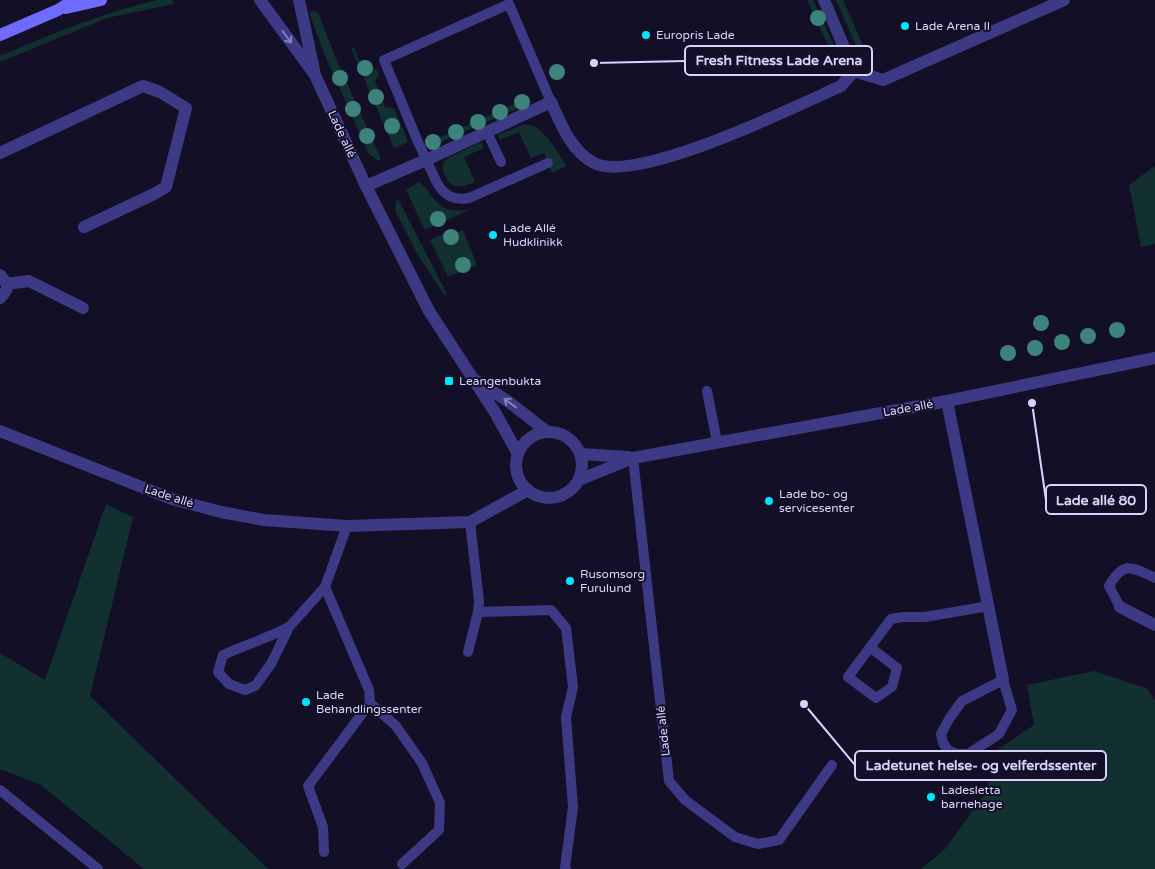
<svg xmlns="http://www.w3.org/2000/svg" width="1155" height="869" viewBox="0 0 1155 869" font-family="'Varela Round',sans-serif">
  <style>
    .green { fill: #12302f }
    .lines { fill: none; stroke-linecap: round; stroke-linejoin: round }
    .service { stroke: #3d3a85; stroke-width: 10 }
    .pedestrian { stroke: #3d3a85; stroke-width: 12 }
    .minor { stroke: #3d3a85; stroke-width: 12 }
    .tertiary { stroke: #3d3a85; stroke-width: 12 }
    .secondary { stroke: #6f6bff; stroke-width: 12 }
    .tree { fill: #3d827b }
    .oneway { stroke: #837fbc }
    .poi-dot { fill: #00e5ff; stroke: #130f26; stroke-width: 2 }
    .labels { text-anchor: middle; stroke-width: 4; stroke-linejoin: round; paint-order: stroke }
    .poi-label { font-size: 12px; fill: #d9d4ff; stroke: #130f26; text-anchor: start }
    .street-label { font-size: 12px; fill: #d9d4ff; stroke: #130f26 }
    .leader { fill: none; stroke: #d9d4ff; stroke-width: 2 }
    .callout-dot { fill: #d9d4ff; stroke: #130f26; stroke-width: 2 }
    .callout { fill: #130f26; stroke: #d9d4ff; stroke-width: 2 }
    .callout-label { font-size: 14px; text-anchor: middle; font-weight: bold; fill: #d9d4ff }
  </style>
  <rect width="100%" height="100%" fill="#130f26"/>
  <g class="green">
    <path d="M158,0H172L174,4L107,18L0,62V56C52,34 103,12 158,0Z"/>
    <path d="M807,0H813L838,54L833,56Z"/>
    <path d="M836,0H843L872,66L863,62Z"/>
    <path d="M314,11L319,14L334,54L381,159L378,161L369,154L325,56L309,12Z"/>
    <path d="M354,47L360,62L376,69L379,74L375,81L385,107L394,108L408,142L394,148L351,48Z"/>
    <path d="M530,97L521,107L431,146L429,142Z"/>
    <path d="M525,124C545,126 556,151 567,166L552,173L544,153L531,158L519,132L500,140L498,135Z"/>
    <path d="M481,142L484,148L464,157L475,182C455,190 450,189 442,168L444,161L448,158Z"/>
    <path d="M1155,166V244L1141,247L1129,185Z"/>
    <path d="M419,182C424,185 426,189 430,194C441,210 452,213 471,209L425,230L406,190Z"/>
    <path d="M398,199L447,294L445,296L418,255L395,210L396,200Z"/>
    <path d="M452,230L455,234L463,230L477,265L448,277L430,240Z"/>
    <path d="M106,504L133,517L90,696L268,869H144L41,785L0,769V653L45,680Z"/>
    <path d="M1094,671L1148,689L1155,701V869H921L945,849L986,792L997,750L1034,725L1027,685Z"/>
  </g>
  <g class="lines">
    <g class="service">
      <path d="M487,132L501,162"/>
      <path d="M548,163L469,198C454,201 445,196 437,183L418,142L384,60L509,4L551,102"/>
      <path d="M707,391L717,442"/>
      <path d="M633,458L669,781L685,800L735,837L758,844L779,840L832,765"/>
      <path d="M470,522L479,601L478,612L551,610L566,628L573,687L566,717L573,807L565,868L566,869"/>
      <path d="M325,587L369,690L370,703L396,726L422,763L440,803L439,830L402,864"/>
      <path d="M1120,607L1109,586C1124,560 1132,567 1155,578"/>
      <path d="M289,627C268,638 245,645 223,655L218,672L229,684L245,690L255,686L271,664L289,627L325,587L347,526"/>
      <path d="M870,647L897,668L892,687L876,698L848,677L891,619L903,617H925L989,606"/>
      <path d="M468,652L478,612"/>
      <path d="M1003,680L1012,710L999,734L968,754H957L948,750L943,743L941,734L949,719L962,701Z"/>
      <path d="M0,790L98,869"/>
      <path d="M324,852L323,827L308,786L370,703"/>
    </g>
    <g class="pedestrian">
      <path d="M0,153L143,86L160,92L186,108L166,187L154,194L84,227"/>
      <path d="M0,275C9,286 10,287 0,298"/>
      <path d="M7,284L29,281L83,308"/>
    </g>
    <g class="minor">
      <path d="M824,0L854,71"/>
      <path d="M854,71L883,80L1064,0"/>
      <path d="M366,186L426,160L551,102C561,124 571,151 594,163C637,185 796,106 841,86L854,71"/>
      <path d="M947,401L1003,680"/>
      <path d="M0,431L172,499L221,512L264,520L347,526L470,522L528,490"/>
      <path d="M1120,607L1155,625"/>
    </g>
    <g class="tertiary">
      <path d="M260,0L315,75L366,186L429,311L496,414L518,454"/>
      <path d="M299,0L314,70"/>
      <path d="M477,381L509,402L546,431"/>
      <circle cx="549" cy="465" r="33"/>
      <path d="M581,454L628,457"/>
      <path d="M579,480L633,458L947,401L1155,358"/>
    </g>
    <g class="secondary">
      <path d="M66,8L101,0"/>
      <path d="M0,35L58,10L74,0"/>
    </g>
  </g>
  <g class="tree">
    <circle cx="818" cy="18" r="8"/>
    <circle cx="365" cy="68" r="8"/>
    <circle cx="557" cy="72" r="8"/>
    <circle cx="340" cy="78" r="8"/>
    <circle cx="376" cy="97" r="8"/>
    <circle cx="522" cy="102" r="8"/>
    <circle cx="353" cy="109" r="8"/>
    <circle cx="500" cy="112" r="8"/>
    <circle cx="478" cy="122" r="8"/>
    <circle cx="392" cy="126" r="8"/>
    <circle cx="456" cy="132" r="8"/>
    <circle cx="367" cy="136" r="8"/>
    <circle cx="433" cy="142" r="8"/>
    <circle cx="438" cy="219" r="8"/>
    <circle cx="451" cy="237" r="8"/>
    <circle cx="463" cy="265" r="8"/>
    <circle cx="1041" cy="323" r="8"/>
    <circle cx="1117" cy="330" r="8"/>
    <circle cx="1088" cy="336" r="8"/>
    <circle cx="1062" cy="342" r="8"/>
    <circle cx="1035" cy="348" r="8"/>
    <circle cx="1008" cy="353" r="8"/>
  </g>
  <defs><path id="oneway-shaft" d="M-6 0H5M1.5-3L5.5 0L1.5 3" fill="none" stroke-width="1.6" stroke-linecap="round" stroke-linejoin="round" transform="scale(1.25)"/></defs>
  <g class="oneway">
    <use href="#oneway-shaft" transform="translate(287 37) rotate(53)"/>
    <use href="#oneway-shaft" transform="translate(510 403) rotate(-144)"/>
  </g>
  <g class="poi-dot">
    <circle cx="905" cy="26" r="5"/>
    <circle cx="646" cy="35" r="5"/>
    <circle cx="493" cy="235" r="5"/>
    <rect x="444" y="376" width="10" height="10" rx="2.5"/>
    <circle cx="769" cy="501" r="5"/>
    <circle cx="570" cy="581" r="5"/>
    <circle cx="306" cy="702" r="5"/>
    <circle cx="931" cy="797" r="5"/>
  </g>
  <g class="labels">
    <g class="poi-label">
      <text x="915" y="30">Lade Arena II</text>
      <text x="656" y="39">Europris Lade</text>
      <text x="503" y="232">Lade Allé<tspan x="503" dy="14">Hudklinikk</tspan></text>
      <text x="459" y="385">Leangenbukta</text>
      <text x="779" y="498">Lade bo- og<tspan x="779" dy="14">servicesenter</tspan></text>
      <text x="580" y="578">Rusomsorg<tspan x="580" dy="14">Furulund</tspan></text>
      <text x="316" y="699">Lade<tspan x="316" dy="14">Behandlingssenter</tspan></text>
      <text x="941" y="794">Ladesletta<tspan x="941" dy="14">barnehage</tspan></text>
    </g>
    <g class="street-label">
      <text transform="translate(342 134) rotate(65)" y="4">Lade allé</text>
      <text transform="translate(908 408) rotate(-10)" y="4">Lade allé</text>
      <text transform="translate(169 496) rotate(18)" y="4">Lade allé</text>
      <text transform="translate(663 731) rotate(-96)" y="4">Lade allé</text>
    </g>
  </g>
  <path class="leader" d="M594 63L685 61M1032 403L1046 500M804 704L855 765"/>
  <g class="callout-dot">
    <circle cx="594" cy="63" r="5"/>
    <circle cx="1032" cy="403" r="5"/>
    <circle cx="804" cy="704" r="5"/>
  </g>
  <g class="callout">
    <rect x="685" y="46" width="187" height="29" rx="5"/>
    <rect x="1046" y="485" width="100" height="29" rx="5"/>
    <rect x="855" y="751" width="251" height="29" rx="5"/>
  </g>
  <g class="callout-label">
    <text x="779" y="65">Fresh Fitness Lade Arena</text>
    <text x="1096" y="505">Lade allé 80</text>
    <text x="981" y="770">Ladetunet helse- og velferdssenter</text>
  </g>
</svg>
